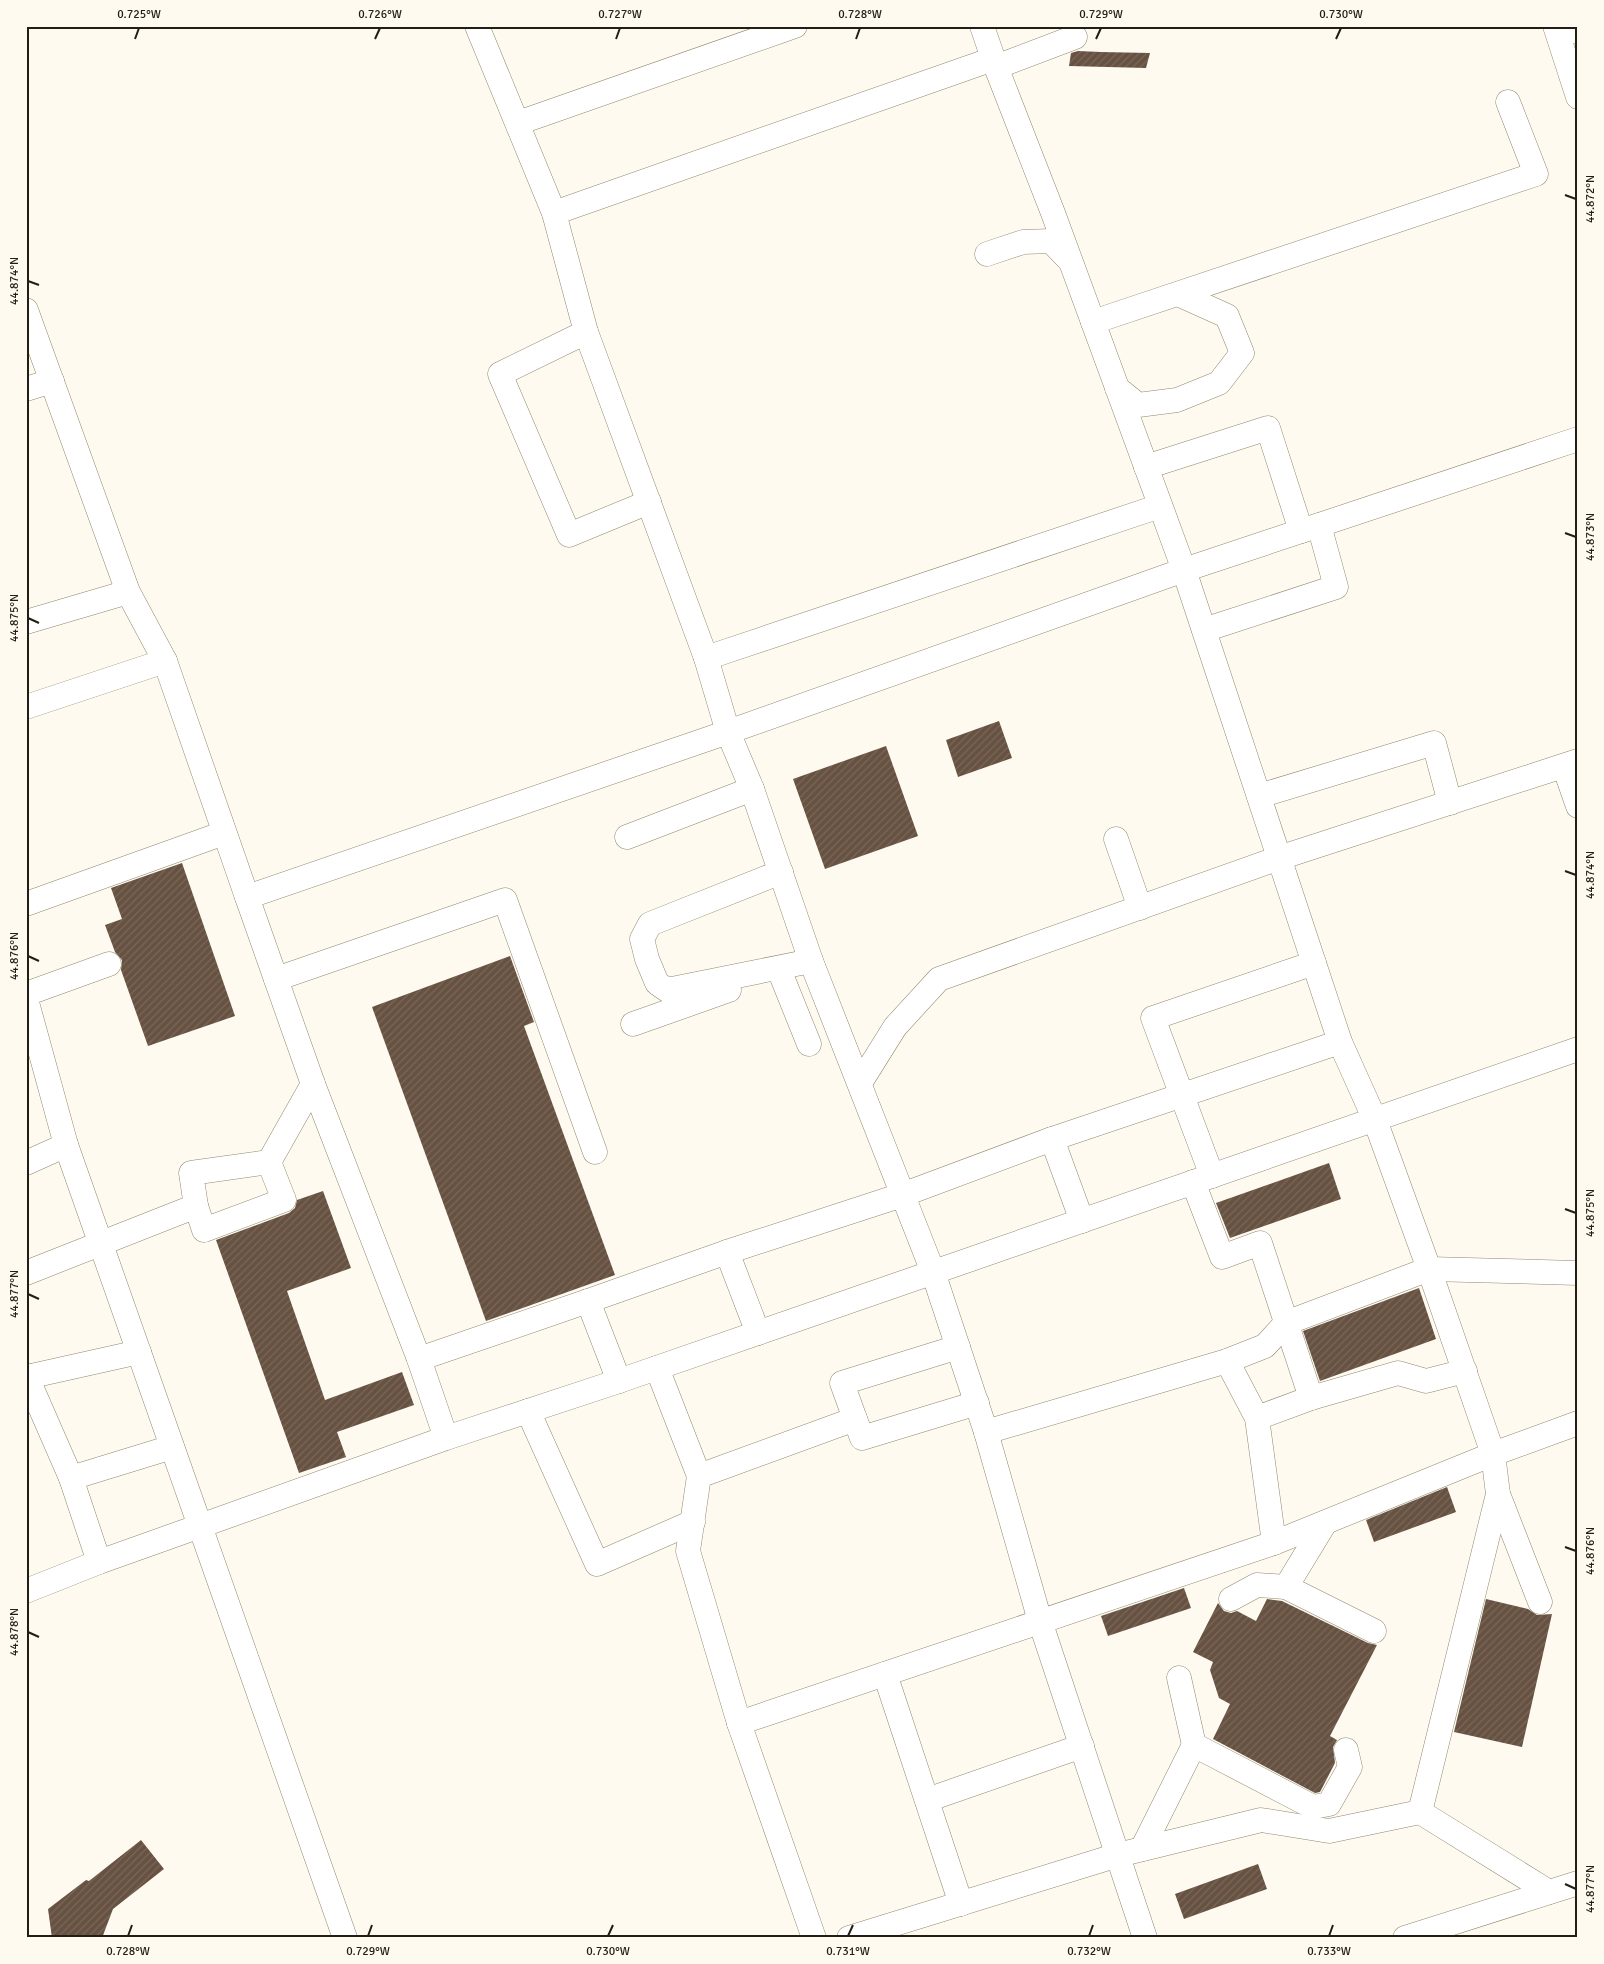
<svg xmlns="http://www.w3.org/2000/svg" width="1604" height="1964" viewBox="0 0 1604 1964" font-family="Signika,sans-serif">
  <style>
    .building { fill: url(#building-hatch) }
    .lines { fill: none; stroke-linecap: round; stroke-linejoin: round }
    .minor-casing { stroke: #91886f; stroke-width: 25 }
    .minor { stroke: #fff; stroke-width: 24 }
    .ticks { fill: none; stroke: #221e14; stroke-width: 2 }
    .neatline { fill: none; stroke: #221e14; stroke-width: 2 }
    .ticks-label { font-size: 12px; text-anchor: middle; fill: #221e14 }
  </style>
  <defs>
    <pattern id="building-hatch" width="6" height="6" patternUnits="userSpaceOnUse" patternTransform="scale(1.25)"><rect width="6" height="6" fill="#675242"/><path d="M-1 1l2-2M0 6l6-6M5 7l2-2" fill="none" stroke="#78675a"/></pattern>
  </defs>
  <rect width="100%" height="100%" fill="#fefaef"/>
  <g class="building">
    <path d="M1078,51L1101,52L1150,53L1146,68L1069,66L1071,53Z"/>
    <path d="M999,721L1012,758L958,777L946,740Z"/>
    <path d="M886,746L918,836L825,869L793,779Z"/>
    <path d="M182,863L235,1016L148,1046L121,970L122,960L115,952L105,925L122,919L111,888Z"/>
    <path d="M510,956L534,1022L524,1026L615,1275L486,1321L372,1007Z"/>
    <path d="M1329,1163L1341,1199L1230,1238L1216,1203Z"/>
    <path d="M323,1191L351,1268L287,1291L325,1400L402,1372L414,1405L337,1432L346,1457L299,1473L216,1240L289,1213L295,1208L297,1200Z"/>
    <path d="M1419,1288L1436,1339L1320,1381L1303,1331Z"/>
    <path d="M1447,1487L1456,1512L1374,1542L1366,1520Z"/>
    <path d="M1184,1588L1191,1608L1108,1636L1101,1616Z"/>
    <path d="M1267,1599L1282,1601L1368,1643L1377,1645L1330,1736L1337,1740L1333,1747L1335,1763L1320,1792L1315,1793L1213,1739L1230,1704L1219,1698L1210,1670L1213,1662L1193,1652L1218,1603L1224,1611L1231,1613L1237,1611L1256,1621Z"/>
    <path d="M1486,1599L1528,1609L1537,1615L1552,1614L1522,1747L1454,1732Z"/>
    <path d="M141,1840L164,1869L113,1909L102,1938H52L48,1909L86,1880L89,1881Z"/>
    <path d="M1258,1864L1267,1889L1184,1919L1175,1894Z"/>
  </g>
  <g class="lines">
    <defs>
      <g id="minor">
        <path d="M477,26L554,213L586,332L706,658L728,732L752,789L811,961L933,1272L986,1432L1040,1621L1145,1938"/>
        <path d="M982,26L996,67L1053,213L1184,570L1340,1042L1375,1120L1429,1269L1493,1454L1498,1494L1540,1602"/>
        <path d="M1555,26L1578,97"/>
        <path d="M1559,36L1578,29"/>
        <path d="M996,67L1075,37"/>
        <path d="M518,123L795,26"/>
        <path d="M554,213L993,59"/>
        <path d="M987,254L1023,242L1051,241L1070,261"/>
        <path d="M26,310L128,592L165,661L247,897"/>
        <path d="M1093,322L1536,174L1508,102"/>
        <path d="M586,332L500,374L569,535L649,502"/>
        <path d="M1117,388L1138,405L1177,400L1219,383L1242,353L1227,316L1178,294"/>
        <path d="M26,389L52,381"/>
        <path d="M1146,467L1268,428L1301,531"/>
        <path d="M26,622L128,592"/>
        <path d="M1204,630L1336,587L1319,525"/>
        <path d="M706,658L1160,506"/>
        <path d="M26,707L165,661"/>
        <path d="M1564,766L1578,806"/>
        <path d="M1259,796L1434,743L1450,803"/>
        <path d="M627,837L752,789"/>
        <path d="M1116,839L1140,908"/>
        <path d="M781,872L650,924L642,939L647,959L657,983L667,990L811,961"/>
        <path d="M26,904L224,833"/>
        <path d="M780,972L809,1044"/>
        <path d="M276,979L505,900L595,1152"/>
        <path d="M26,994L109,964"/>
        <path d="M26,999L66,1145L200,1526L99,1562L26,1591"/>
        <path d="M633,1024L729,990"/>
        <path d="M860,1083L895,1027L939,979L1279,858L1578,761"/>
        <path d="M1052,1139L1082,1221"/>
        <path d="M26,1163L66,1145"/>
        <path d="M1212,1176L1153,1018L1314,963"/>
        <path d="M1193,1182L1222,1257L1260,1243L1311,1398"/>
        <path d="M196,1206L191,1173L269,1162"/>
        <path d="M727,1252L758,1333"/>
        <path d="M26,1273L196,1206L204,1230L284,1200L269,1162L313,1084"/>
        <path d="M588,1301L619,1381"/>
        <path d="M419,1359L588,1301L727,1252L902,1195L1052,1139L1340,1042"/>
        <path d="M657,1368L699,1476"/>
        <path d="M26,1375L71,1478L99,1562"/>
        <path d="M27,1377L139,1352"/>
        <path d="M528,1411L597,1564L693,1522"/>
        <path d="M1257,1418L1311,1398L1398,1373L1426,1381L1465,1371"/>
        <path d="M855,1419L842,1383L958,1347"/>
        <path d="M986,1432L1227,1361"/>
        <path d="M446,1438L419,1359L313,1084L247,897L728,732L1184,570L1578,439"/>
        <path d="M71,1478L172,1447"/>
        <path d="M1274,1543L1257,1418L1227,1361L1265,1346L1286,1323L1429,1269L1578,1273"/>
        <path d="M1286,1587L1374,1631"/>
        <path d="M1231,1599L1257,1585L1286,1587L1325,1523"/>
        <path d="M885,1674L961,1904"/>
        <path d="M1179,1678L1194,1745"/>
        <path d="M739,1723L1274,1543L1493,1454L1578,1423"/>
        <path d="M927,1800L1082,1746"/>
        <path d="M1420,1812L1498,1494"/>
        <path d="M1142,1849L1194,1745L1313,1807L1329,1804L1350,1767L1346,1750"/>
        <path d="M345,1938L200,1526L446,1438L619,1381L1578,1049"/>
        <path d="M814,1938L739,1723L688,1551L699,1476L855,1419L862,1438L977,1403"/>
        <path d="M849,1938L1118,1855L1261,1820L1329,1831L1420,1812L1549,1892"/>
        <path d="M1405,1938L1578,1883"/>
      </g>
    </defs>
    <use href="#minor" class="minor-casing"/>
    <use href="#minor" class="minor"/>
  </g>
  <path class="ticks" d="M135,39L139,28M375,39L380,28M616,39L620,28M856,39L860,28M1096,39L1101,28M1336,39L1341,28M1565,195L1576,199M28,281L39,285M1565,533L1576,537M28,618L39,623M1565,871L1576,875M28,956L39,961M1565,1209L1576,1213M28,1294L39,1299M1565,1547L1576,1551M28,1632L39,1637M1565,1884L1576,1889M128,1936L132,1925M368,1936L372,1925M608,1936L613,1925M848,1936L853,1925M1089,1936L1093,1925M1329,1936L1333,1925"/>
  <rect width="1604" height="1964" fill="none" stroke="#fefaef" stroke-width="55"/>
  <rect x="28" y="28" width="1548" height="1908" class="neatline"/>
  <g class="ticks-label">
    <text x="139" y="18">0.725°W</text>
    <text x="380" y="18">0.726°W</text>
    <text x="620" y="18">0.727°W</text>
    <text x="860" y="18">0.728°W</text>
    <text x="1101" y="18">0.729°W</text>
    <text x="1341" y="18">0.730°W</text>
    <text transform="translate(1590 199) rotate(-90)" y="4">44.872°N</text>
    <text transform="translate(14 281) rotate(-90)" y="4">44.874°N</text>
    <text transform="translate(1590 537) rotate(-90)" y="4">44.873°N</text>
    <text transform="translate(14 618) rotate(-90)" y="4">44.875°N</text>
    <text transform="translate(1590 875) rotate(-90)" y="4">44.874°N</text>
    <text transform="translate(14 956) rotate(-90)" y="4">44.876°N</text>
    <text transform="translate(1590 1213) rotate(-90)" y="4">44.875°N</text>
    <text transform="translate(14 1294) rotate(-90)" y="4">44.877°N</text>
    <text transform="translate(1590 1551) rotate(-90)" y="4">44.876°N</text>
    <text transform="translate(14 1632) rotate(-90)" y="4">44.878°N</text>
    <text transform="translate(1590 1889) rotate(-90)" y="4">44.877°N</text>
    <text x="128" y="1955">0.728°W</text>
    <text x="368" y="1955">0.729°W</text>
    <text x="608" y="1955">0.730°W</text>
    <text x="848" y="1955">0.731°W</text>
    <text x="1089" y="1955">0.732°W</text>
    <text x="1329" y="1955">0.733°W</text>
  </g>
</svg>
